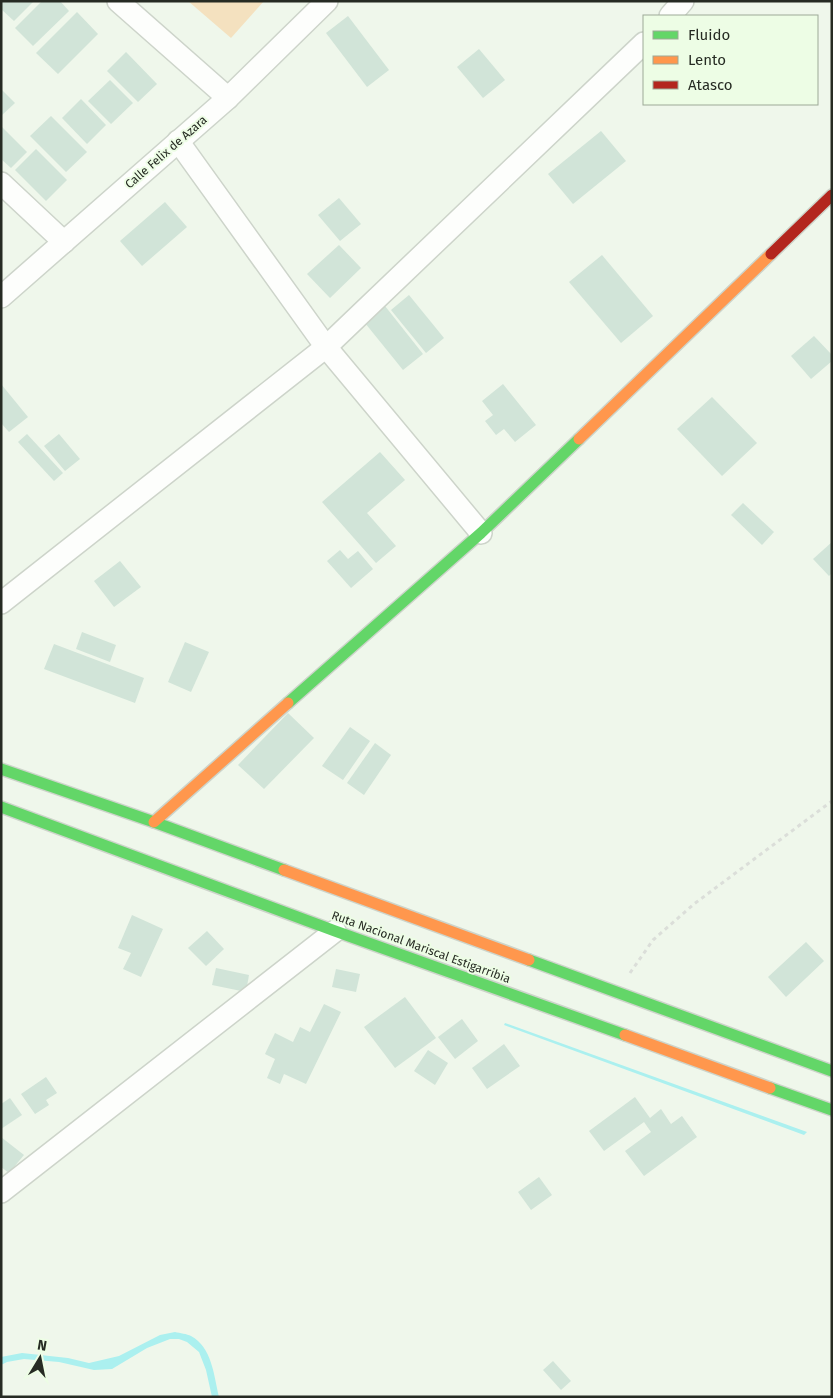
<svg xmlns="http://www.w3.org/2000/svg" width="833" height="1398" viewBox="0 0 833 1398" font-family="'Fira Sans',sans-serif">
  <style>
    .green { fill: #f4e1bf }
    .water { fill: #abf0ef }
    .building { fill: #d1e4d8 }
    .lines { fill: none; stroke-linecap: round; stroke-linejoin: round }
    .street-casing { stroke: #cdd4ca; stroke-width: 24 }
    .fast-casing { stroke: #cdd4ca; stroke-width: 14 }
    .slow-casing { stroke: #cdd4ca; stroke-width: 14 }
    .jam-casing { stroke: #cdd4ca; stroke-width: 14 }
    .path { stroke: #dbded9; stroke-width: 3; stroke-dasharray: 4 4; stroke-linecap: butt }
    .street { stroke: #fdfefc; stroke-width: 21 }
    .fast { stroke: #63d668; stroke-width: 11 }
    .slow { stroke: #ff974d; stroke-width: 11 }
    .jam { stroke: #b3261e; stroke-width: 11 }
    .labels { text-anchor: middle; stroke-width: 4; stroke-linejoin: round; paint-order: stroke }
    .street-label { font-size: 12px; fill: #262b23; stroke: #edfde5 }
  </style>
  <rect width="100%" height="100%" fill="#eff7eb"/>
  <path class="green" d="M188,1H264L231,38Z"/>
  <g class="water">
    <path d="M505,1023L807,1132L804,1135L504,1025Z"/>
    <path d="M175,1332C180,1333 187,1334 191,1336C212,1347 214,1376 219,1397H212L206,1370L199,1352L187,1342L179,1339H170L147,1348L112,1369L94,1370L59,1362L24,1359L7,1362L1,1365V1357L22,1353L68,1358L89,1363L119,1356L160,1335Z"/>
  </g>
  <g class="building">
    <path d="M1,1H34L14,21L1,9Z"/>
    <path d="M42,1H60L69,11L33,46L15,28Z"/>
    <path d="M77,12L98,34L58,74L36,53Z"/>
    <path d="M348,16L389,70L367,87L326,33Z"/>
    <path d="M479,49L505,80L483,98L457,67Z"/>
    <path d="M126,52L157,84L138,102L107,71Z"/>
    <path d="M110,80L133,103L111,124L88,101Z"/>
    <path d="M1,89L15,103L1,116Z"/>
    <path d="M81,99L106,125L87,144L62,118Z"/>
    <path d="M51,116L87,152L66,172L30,136Z"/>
    <path d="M1,126L27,152L11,168L1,159Z"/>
    <path d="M601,131L626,161L573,204L548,174Z"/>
    <path d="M36,149L67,180L46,201L15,170Z"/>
    <path d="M339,198L361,224L340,241L318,215Z"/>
    <path d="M165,202L187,227L142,266L120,241Z"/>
    <path d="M339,245L361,268L330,298L307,274Z"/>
    <path d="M602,255L653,316L621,343L569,282Z"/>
    <path d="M409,295L444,338L426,353L391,310Z"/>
    <path d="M385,306L423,354L403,370L365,323Z"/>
    <path d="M814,336L832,355V361L811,379L791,356Z"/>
    <path d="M1,384L28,417L9,432L1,423Z"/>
    <path d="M503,384L536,425L515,442L504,429L496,435L485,421L493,415L482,401Z"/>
    <path d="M712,397L757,443L722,476L677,429Z"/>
    <path d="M27,434L63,473L54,481L18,442Z"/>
    <path d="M59,434L80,459L65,471L44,446Z"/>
    <path d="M380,452L405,480L367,513L396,546L376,563L322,502Z"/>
    <path d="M743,503L774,532L762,545L731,515Z"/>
    <path d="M832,542V573L829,576L813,559Z"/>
    <path d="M340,550L348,559L358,551L373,569L351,588L327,561Z"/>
    <path d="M120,561L141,587L114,607L94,581Z"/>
    <path d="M82,632L116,645L110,662L76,649Z"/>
    <path d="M185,642L209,652L191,692L168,682Z"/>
    <path d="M54,644L144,678L135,703L44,669Z"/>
    <path d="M288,713L314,738L264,789L238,765Z"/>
    <path d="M350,727L370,741L343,780L322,766Z"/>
    <path d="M375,743L391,755L364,795L347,783Z"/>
    <path d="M132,915L163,929L141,977L123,969L131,953L118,948Z"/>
    <path d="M207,931L224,949L206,966L188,948Z"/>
    <path d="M806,942L824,961L786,997L768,977Z"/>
    <path d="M216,968L249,975L246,992L212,985Z"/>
    <path d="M336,969L360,974L356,992L332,987Z"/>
    <path d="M405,997L436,1038L395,1068L364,1027Z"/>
    <path d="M324,1004L341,1012L306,1084L284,1074L280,1084L267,1078L275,1059L265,1054L275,1033L293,1042L300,1027L310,1032Z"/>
    <path d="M462,1019L478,1041L455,1059L438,1037Z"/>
    <path d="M504,1044L520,1066L487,1089L472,1068Z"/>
    <path d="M428,1050L448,1063L435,1085L414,1071Z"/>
    <path d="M46,1077L57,1093L46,1100L49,1105L35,1114L21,1094Z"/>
    <path d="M635,1097L650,1118L661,1109L671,1124L682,1116L697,1137L644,1176L625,1151L651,1132L644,1122L604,1151L589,1131Z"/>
    <path d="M10,1098L22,1115L1,1129V1104Z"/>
    <path d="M1,1137L24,1155L9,1173L1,1167Z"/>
    <path d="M539,1177L552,1195L531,1210L518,1192Z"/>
    <path d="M553,1361L571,1381L561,1390L543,1370Z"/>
  </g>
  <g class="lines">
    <defs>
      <g id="street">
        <path d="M118,1L228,98"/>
        <path d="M670,16L683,1"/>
        <path d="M178,141L326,347L481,533"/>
        <path d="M1,183L64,242"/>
        <path d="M1,297L228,98L327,1"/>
        <path d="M1,603L326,347L644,43"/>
        <path d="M1,1192L335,931"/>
      </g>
      <g id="fast">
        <path d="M288,703L481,533L579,439"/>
        <path d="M1,769L154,822L284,870"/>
        <path d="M1,807L335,931L625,1035"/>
        <path d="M529,960L832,1071"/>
        <path d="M770,1088L832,1110"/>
      </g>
      <g id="slow">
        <path d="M579,439L771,254"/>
        <path d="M154,822L288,703"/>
        <path d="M284,870L529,960"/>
        <path d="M625,1035L770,1088"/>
      </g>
      <path id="jam" d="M771,254L832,195"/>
    </defs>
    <use href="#street" class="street-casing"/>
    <use href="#fast" class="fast-casing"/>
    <use href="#slow" class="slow-casing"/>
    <use href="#jam" class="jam-casing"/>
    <path class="path" d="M630,973L653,940L694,904L832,801"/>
    <use href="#street" class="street"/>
    <use href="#fast" class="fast"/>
    <use href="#slow" class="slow"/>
    <use href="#jam" class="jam"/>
  </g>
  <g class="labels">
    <g class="street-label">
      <text transform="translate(166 152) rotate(-41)" y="4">Calle Felix de Azara</text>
      <text transform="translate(421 947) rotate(20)" y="4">Ruta Nacional Mariscal Estigarribia</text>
    </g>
  </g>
  <rect width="833" height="1398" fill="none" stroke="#262b23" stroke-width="5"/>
  <rect x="643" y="15" width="175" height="90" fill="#edfde5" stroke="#9da997"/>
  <rect x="653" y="31" width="25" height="8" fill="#63d668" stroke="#9da997"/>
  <text x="688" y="40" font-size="15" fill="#262b23">Fluido</text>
  <rect x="653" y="56" width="25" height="8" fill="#ff974d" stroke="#9da997"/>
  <text x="688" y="65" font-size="15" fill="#262b23">Lento</text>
  <rect x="653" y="81" width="25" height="8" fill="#b3261e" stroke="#9da997"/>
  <text x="688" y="90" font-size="15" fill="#262b23">Atasco</text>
  <g transform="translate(40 1358) rotate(10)" stroke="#edfde5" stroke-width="4" paint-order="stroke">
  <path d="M0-4L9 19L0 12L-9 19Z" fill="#262b23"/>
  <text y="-8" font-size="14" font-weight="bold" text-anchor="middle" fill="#262b23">N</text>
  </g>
</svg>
